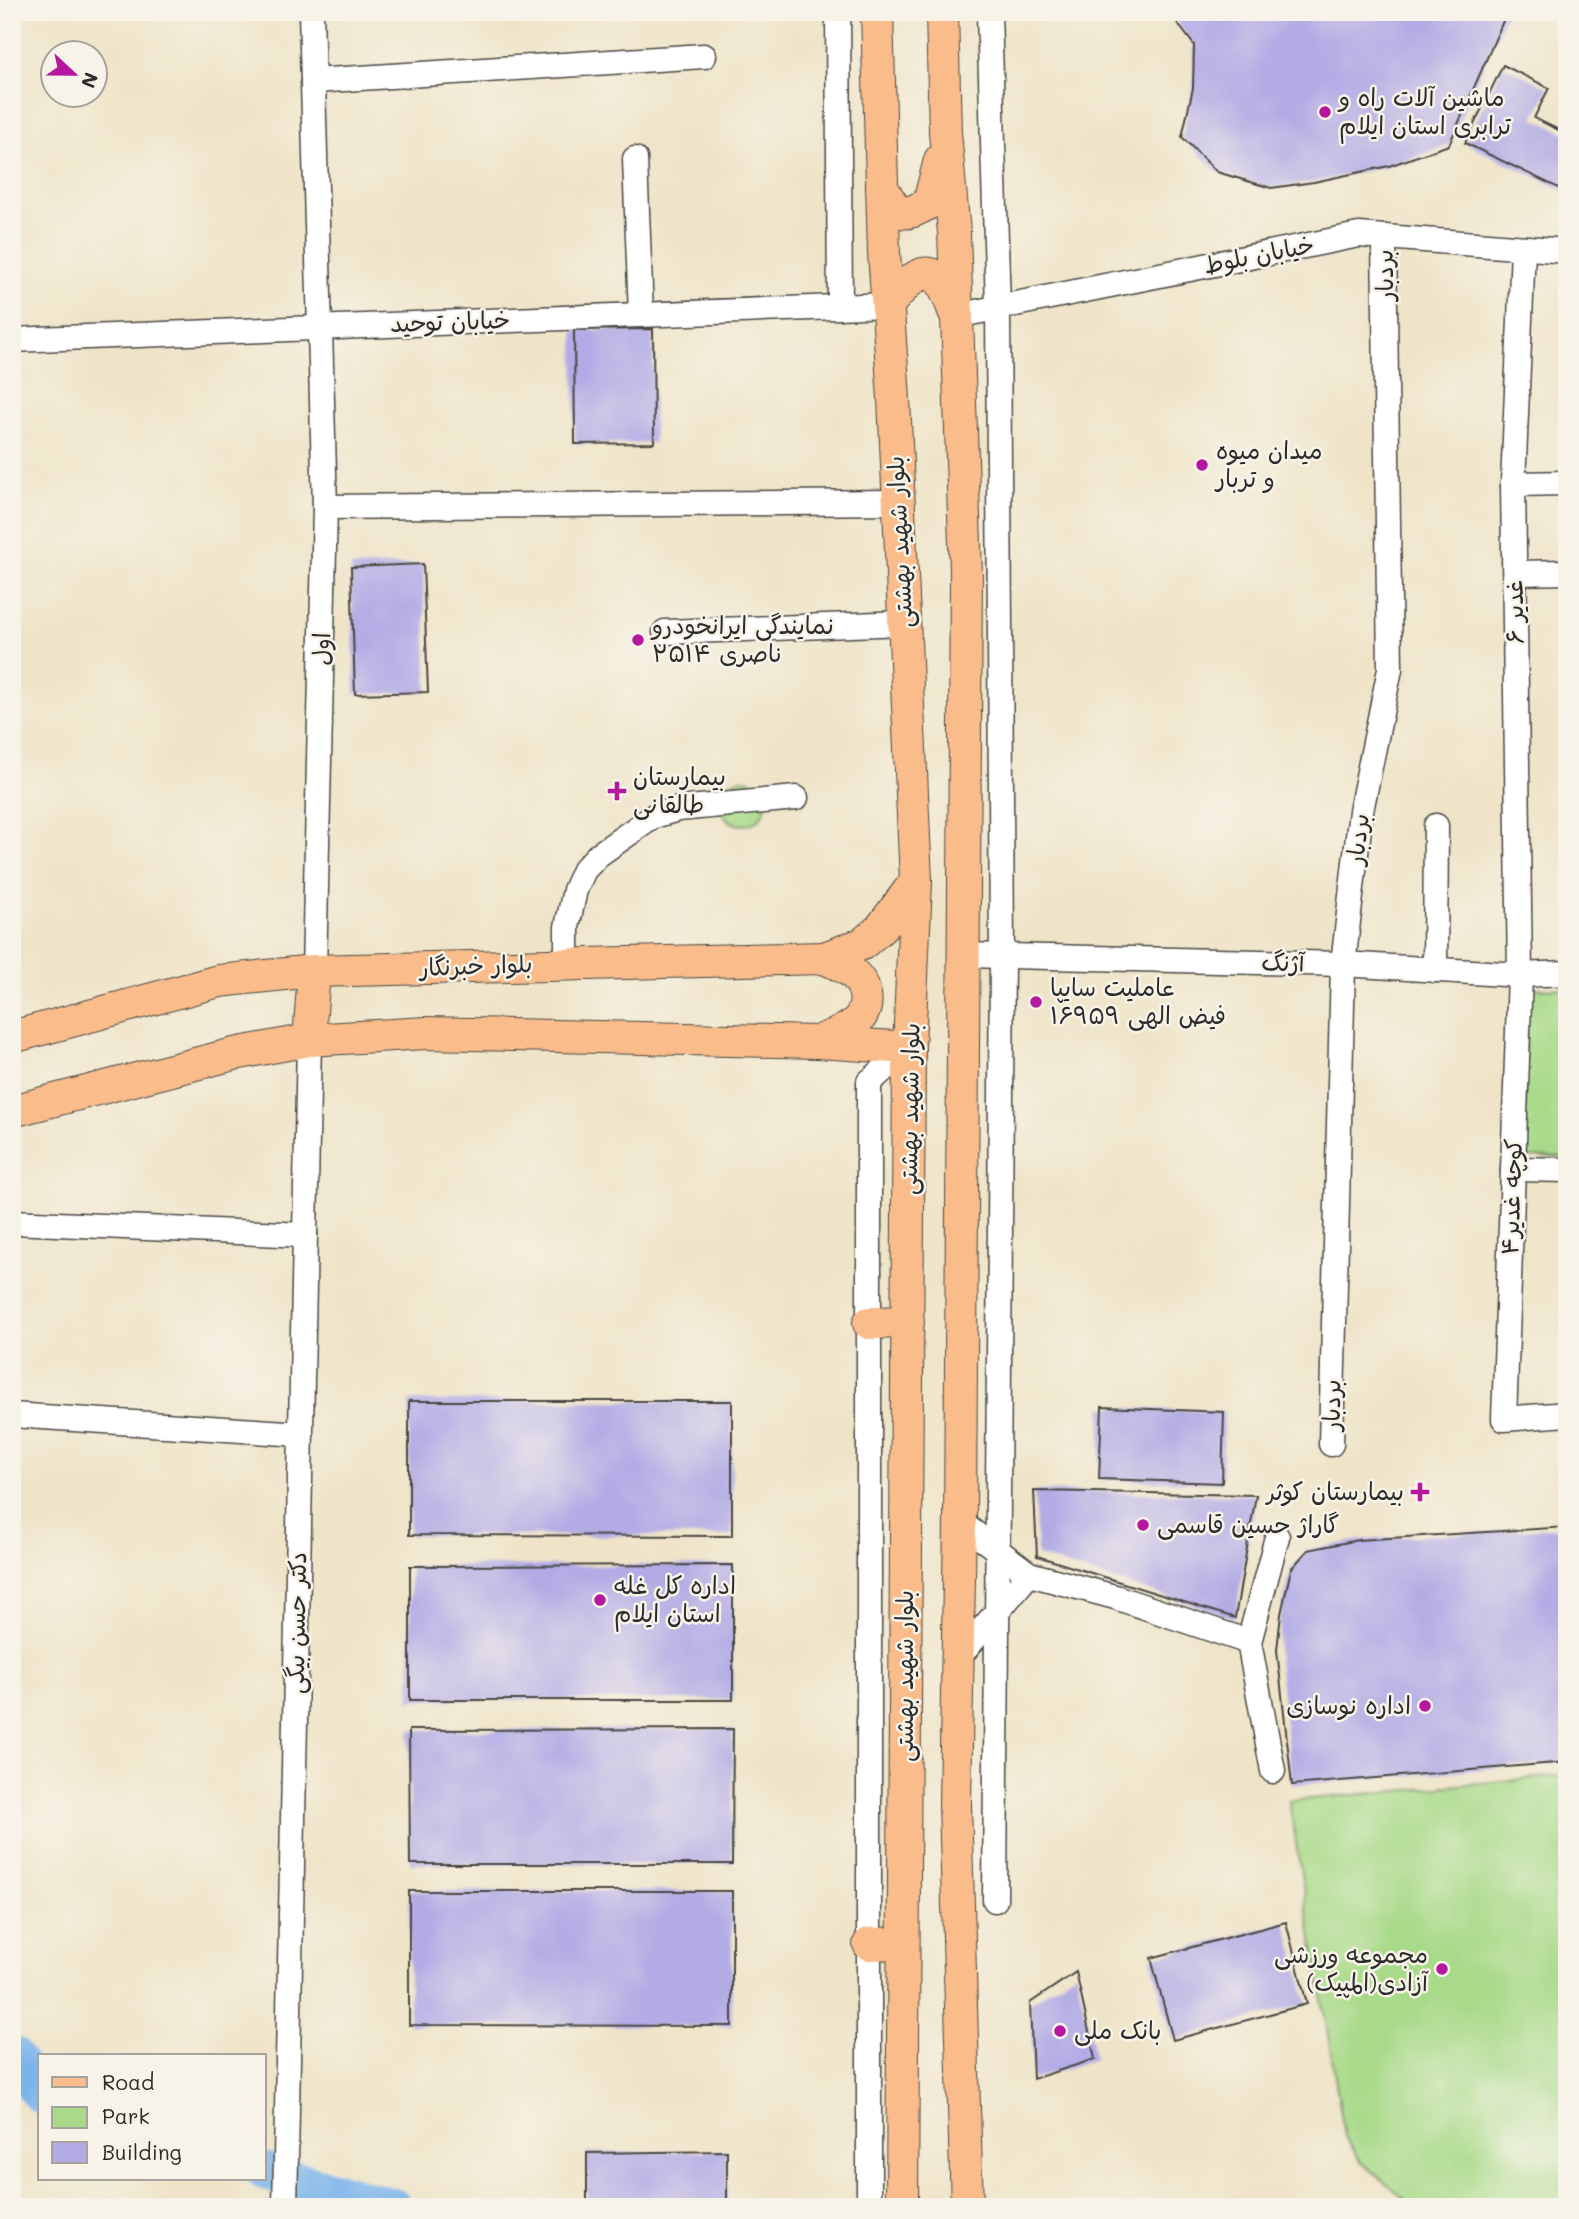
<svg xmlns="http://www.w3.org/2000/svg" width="1579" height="2219" viewBox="0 0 1579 2219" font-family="Mali,'Playpen Sans Arabic',sans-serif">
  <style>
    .green { fill: #a9da89; stroke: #6a825a; stroke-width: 2 }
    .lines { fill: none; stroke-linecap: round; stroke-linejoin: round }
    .river { stroke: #7ab4eb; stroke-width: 38 }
    .building { fill: #b2abe5 }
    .minor-casing { stroke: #484743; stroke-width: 27 }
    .major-casing { stroke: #484743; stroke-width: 34 }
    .minor { stroke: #fff; stroke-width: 24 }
    .major { stroke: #f9bc8a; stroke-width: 32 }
    .poi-dot { fill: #b5179e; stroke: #f7f3e8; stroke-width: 2.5 }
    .labels { text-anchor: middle; stroke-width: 5; stroke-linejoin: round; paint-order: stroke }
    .poi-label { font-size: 24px; fill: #2b2b2b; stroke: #f7f3e8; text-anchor: start }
    .street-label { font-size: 24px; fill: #2b2b2b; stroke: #f7f3e8 }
  </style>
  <rect width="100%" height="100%" fill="#f7f3e8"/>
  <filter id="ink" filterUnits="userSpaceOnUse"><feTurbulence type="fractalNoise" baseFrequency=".0143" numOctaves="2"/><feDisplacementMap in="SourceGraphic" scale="14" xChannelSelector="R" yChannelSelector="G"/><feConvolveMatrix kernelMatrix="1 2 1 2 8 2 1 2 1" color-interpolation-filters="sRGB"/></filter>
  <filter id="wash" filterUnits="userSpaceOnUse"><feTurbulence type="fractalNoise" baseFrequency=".00686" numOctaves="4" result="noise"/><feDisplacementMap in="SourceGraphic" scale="28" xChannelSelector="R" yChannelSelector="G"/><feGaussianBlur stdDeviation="1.57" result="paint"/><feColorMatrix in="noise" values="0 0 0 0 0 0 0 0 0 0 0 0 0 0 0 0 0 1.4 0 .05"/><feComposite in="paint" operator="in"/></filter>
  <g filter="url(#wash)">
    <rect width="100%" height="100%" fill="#efe4c8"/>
    <g class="green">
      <circle cx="743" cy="802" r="23"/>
      <path d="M1526,988L1567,989V1158L1524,1157Z"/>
      <path d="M1567,1775V2207H1414L1361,2161L1345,2137L1289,1801Z"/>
    </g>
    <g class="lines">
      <g class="river">
        <path d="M12,2055L40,2094"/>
        <path d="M264,2171L393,2207"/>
      </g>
    </g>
    <g id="blocks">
      <g class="building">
        <path d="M1169,12H1507L1449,145L1389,166L1314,182L1271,188L1217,172L1182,137L1193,88L1194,45Z"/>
        <path d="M1503,65L1549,88L1534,118L1567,134V192L1465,143Z"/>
        <path d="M653,329L654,443L575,444L574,330Z"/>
        <path d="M423,564L428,692L355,694L351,567Z"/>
        <path d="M409,1401H732V1536L409,1535Z"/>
        <path d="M1102,1407L1224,1412L1222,1483L1099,1479Z"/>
        <path d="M1034,1491L1256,1495L1235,1618L1037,1556Z"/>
        <path d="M1567,1527V1762L1292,1785L1277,1650L1281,1614L1291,1569L1308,1550L1358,1540Z"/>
        <path d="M733,1565V1700H410V1566Z"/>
        <path d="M733,1729L732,1864H410L409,1730Z"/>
        <path d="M409,1891H732V2026L409,2025Z"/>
        <path d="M1286,1922L1307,2004L1173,2040L1151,1958Z"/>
        <path d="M1076,1972L1095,2059L1033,2079L1030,2003Z"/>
        <path d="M727,2151V2207H587V2153Z"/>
      </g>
    </g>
  </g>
  <g filter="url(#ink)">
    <use href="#blocks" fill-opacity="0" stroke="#484743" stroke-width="2"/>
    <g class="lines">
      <defs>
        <g id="minor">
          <path d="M311,12L325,507L314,971"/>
          <path d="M838,12L840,307"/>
          <path d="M989,12L998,307L1002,956L995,1900"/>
          <path d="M313,81L704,56"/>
          <path d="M635,159L641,315"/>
          <path d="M1523,249L1513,484L1520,975L1504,1419L1567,1414"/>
          <path d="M956,316L1359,235L1567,251"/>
          <path d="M12,340L888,305"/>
          <path d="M1513,484L1567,483"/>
          <path d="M325,507L898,502"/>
          <path d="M1515,573L1567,572"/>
          <path d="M665,632L904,623"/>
          <path d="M962,955L1343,964L1520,975L1567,973"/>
          <path d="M567,964V927L575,890L584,870L598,855L654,816L678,809L796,798"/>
          <path d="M1435,970L1436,826"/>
          <path d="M1513,1169L1567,1170"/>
          <path d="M12,1222L305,1235"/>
          <path d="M12,1415L301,1434"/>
          <path d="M1331,1444L1343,964L1361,811L1390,669L1384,237"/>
          <path d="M960,1522L1029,1574L1115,1597L1249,1642"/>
          <path d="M958,1658L1029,1574"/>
          <path d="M1273,1771L1249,1642L1277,1537"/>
          <path d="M285,2207L309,1040"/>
          <path d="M869,2207V1082L909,1048"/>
        </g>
        <g id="major">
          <path d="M877,12L884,252L894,399L916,881L909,1048L902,2207"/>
          <path d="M942,12L945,132L954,233L966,572L960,1522L955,1804L967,2207"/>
          <path d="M882,187C897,214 900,220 929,203L940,160"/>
          <path d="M888,305C919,267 935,257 954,311"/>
          <path d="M12,1037L219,981L314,971L824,958L862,944L880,929L916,881"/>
          <path d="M309,1040L314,971"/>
          <path d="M819,1041C842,1032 870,1023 865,994C863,984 858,977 850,971C842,966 833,962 824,958"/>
          <path d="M12,1111L234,1054L309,1040L426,1033L818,1042L909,1048"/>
          <path d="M869,1323L908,1322"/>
          <path d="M869,1944L903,1943"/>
        </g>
      </defs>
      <use href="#minor" class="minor-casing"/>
      <use href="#major" class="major-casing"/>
      <use href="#minor" class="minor"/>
      <use href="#major" class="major"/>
    </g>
  </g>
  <g class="poi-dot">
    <circle cx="1325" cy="112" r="7"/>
    <circle cx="1202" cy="465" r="7"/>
    <circle cx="638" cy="640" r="7"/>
    <path d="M613.5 780.5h7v7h7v7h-7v7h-7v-7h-7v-7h7z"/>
    <circle cx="1036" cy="1002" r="7"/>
    <path d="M1416.5 1481.5h7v7h7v7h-7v7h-7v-7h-7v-7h7z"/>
    <circle cx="1143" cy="1525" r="7"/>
    <circle cx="600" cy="1600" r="7"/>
    <circle cx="1425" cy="1706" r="7"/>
    <circle cx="1442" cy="1969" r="7"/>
    <circle cx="1060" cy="2031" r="7"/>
  </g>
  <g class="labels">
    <g class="poi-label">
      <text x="1339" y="106">ماشین آلات راه و<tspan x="1339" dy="28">ترابری استان ایلام</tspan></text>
      <text x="1216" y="459">میدان میوه<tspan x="1216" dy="28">و تربار</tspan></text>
      <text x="652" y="634">نمایندگی ایرانخودرو<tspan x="652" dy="28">ناصری ۲۵۱۴</tspan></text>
      <text x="633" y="785">بیمارستان<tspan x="633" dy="28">طالقانی</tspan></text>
      <text x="1050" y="996">عاملیت سایپا<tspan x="1050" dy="28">۱۶۹۵۹ فیض الهی</tspan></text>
      <text x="1404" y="1500" text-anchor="end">بیمارستان کوثر</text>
      <text x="1157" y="1533">گاراژ حسین قاسمی</text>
      <text x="614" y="1594">اداره کل غله<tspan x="614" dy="28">استان ایلام</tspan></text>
      <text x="1411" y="1714" text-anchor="end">اداره نوسازی</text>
      <text x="1428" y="1963" text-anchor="end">مجموعه ورزشی<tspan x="1428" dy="28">آزادی(المپیک)</tspan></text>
      <text x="1074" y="2039">بانک ملی</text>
    </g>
    <g class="street-label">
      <text transform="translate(1259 255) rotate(-11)" y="8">خیابان بلوط</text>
      <text transform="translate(1385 275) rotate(-91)" y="8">بردبار</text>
      <text transform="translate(450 322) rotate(-2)" y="8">خیابان توحید</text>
      <text transform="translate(900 542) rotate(-93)" y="8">بلوار شهید بهشتی</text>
      <text transform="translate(1515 612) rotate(-91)" y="8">غدیر ۶</text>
      <text transform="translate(322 649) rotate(-89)" y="8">اول</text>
      <text transform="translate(1358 839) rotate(-83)" y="8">بردبار</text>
      <text transform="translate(1283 963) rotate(1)" y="8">آژنگ</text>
      <text transform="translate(476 966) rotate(-2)" y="8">بلوار خبرنگار</text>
      <text transform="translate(910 1109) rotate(-89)" y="8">بلوار شهید بهشتی</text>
      <text transform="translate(1512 1197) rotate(-88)" y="8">کوچه غدیر۴</text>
      <text transform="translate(1332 1405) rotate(-89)" y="8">بردبار</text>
      <text transform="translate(297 1623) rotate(-89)" y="8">دکتر حسن بیگی</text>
      <text transform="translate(905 1676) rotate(-90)" y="8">بلوار شهید بهشتی</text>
    </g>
  </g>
  <rect width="1579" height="2219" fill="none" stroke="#f7f3e8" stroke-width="42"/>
  <rect x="38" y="2054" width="228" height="126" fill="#f7f3e8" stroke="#a5a39c" stroke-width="2"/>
  <rect x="52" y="2077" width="35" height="10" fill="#f9bc8a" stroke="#a5a39c" stroke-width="2"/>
  <text x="102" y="2090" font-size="21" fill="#2b2b2b">Road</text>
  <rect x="52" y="2107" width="35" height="21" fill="#a9da89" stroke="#a5a39c" stroke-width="2"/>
  <text x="102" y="2124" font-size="21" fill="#2b2b2b">Park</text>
  <rect x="52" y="2142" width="35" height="21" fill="#b2abe5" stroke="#a5a39c" stroke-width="2"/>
  <text x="102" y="2160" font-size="21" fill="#2b2b2b">Building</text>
  <g transform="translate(74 74) rotate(112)"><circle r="33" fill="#f7f3e8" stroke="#a5a39c" stroke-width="2"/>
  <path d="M0-5L12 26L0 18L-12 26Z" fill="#b5179e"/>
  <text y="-10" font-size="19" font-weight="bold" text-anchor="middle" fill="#2b2b2b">N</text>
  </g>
</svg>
